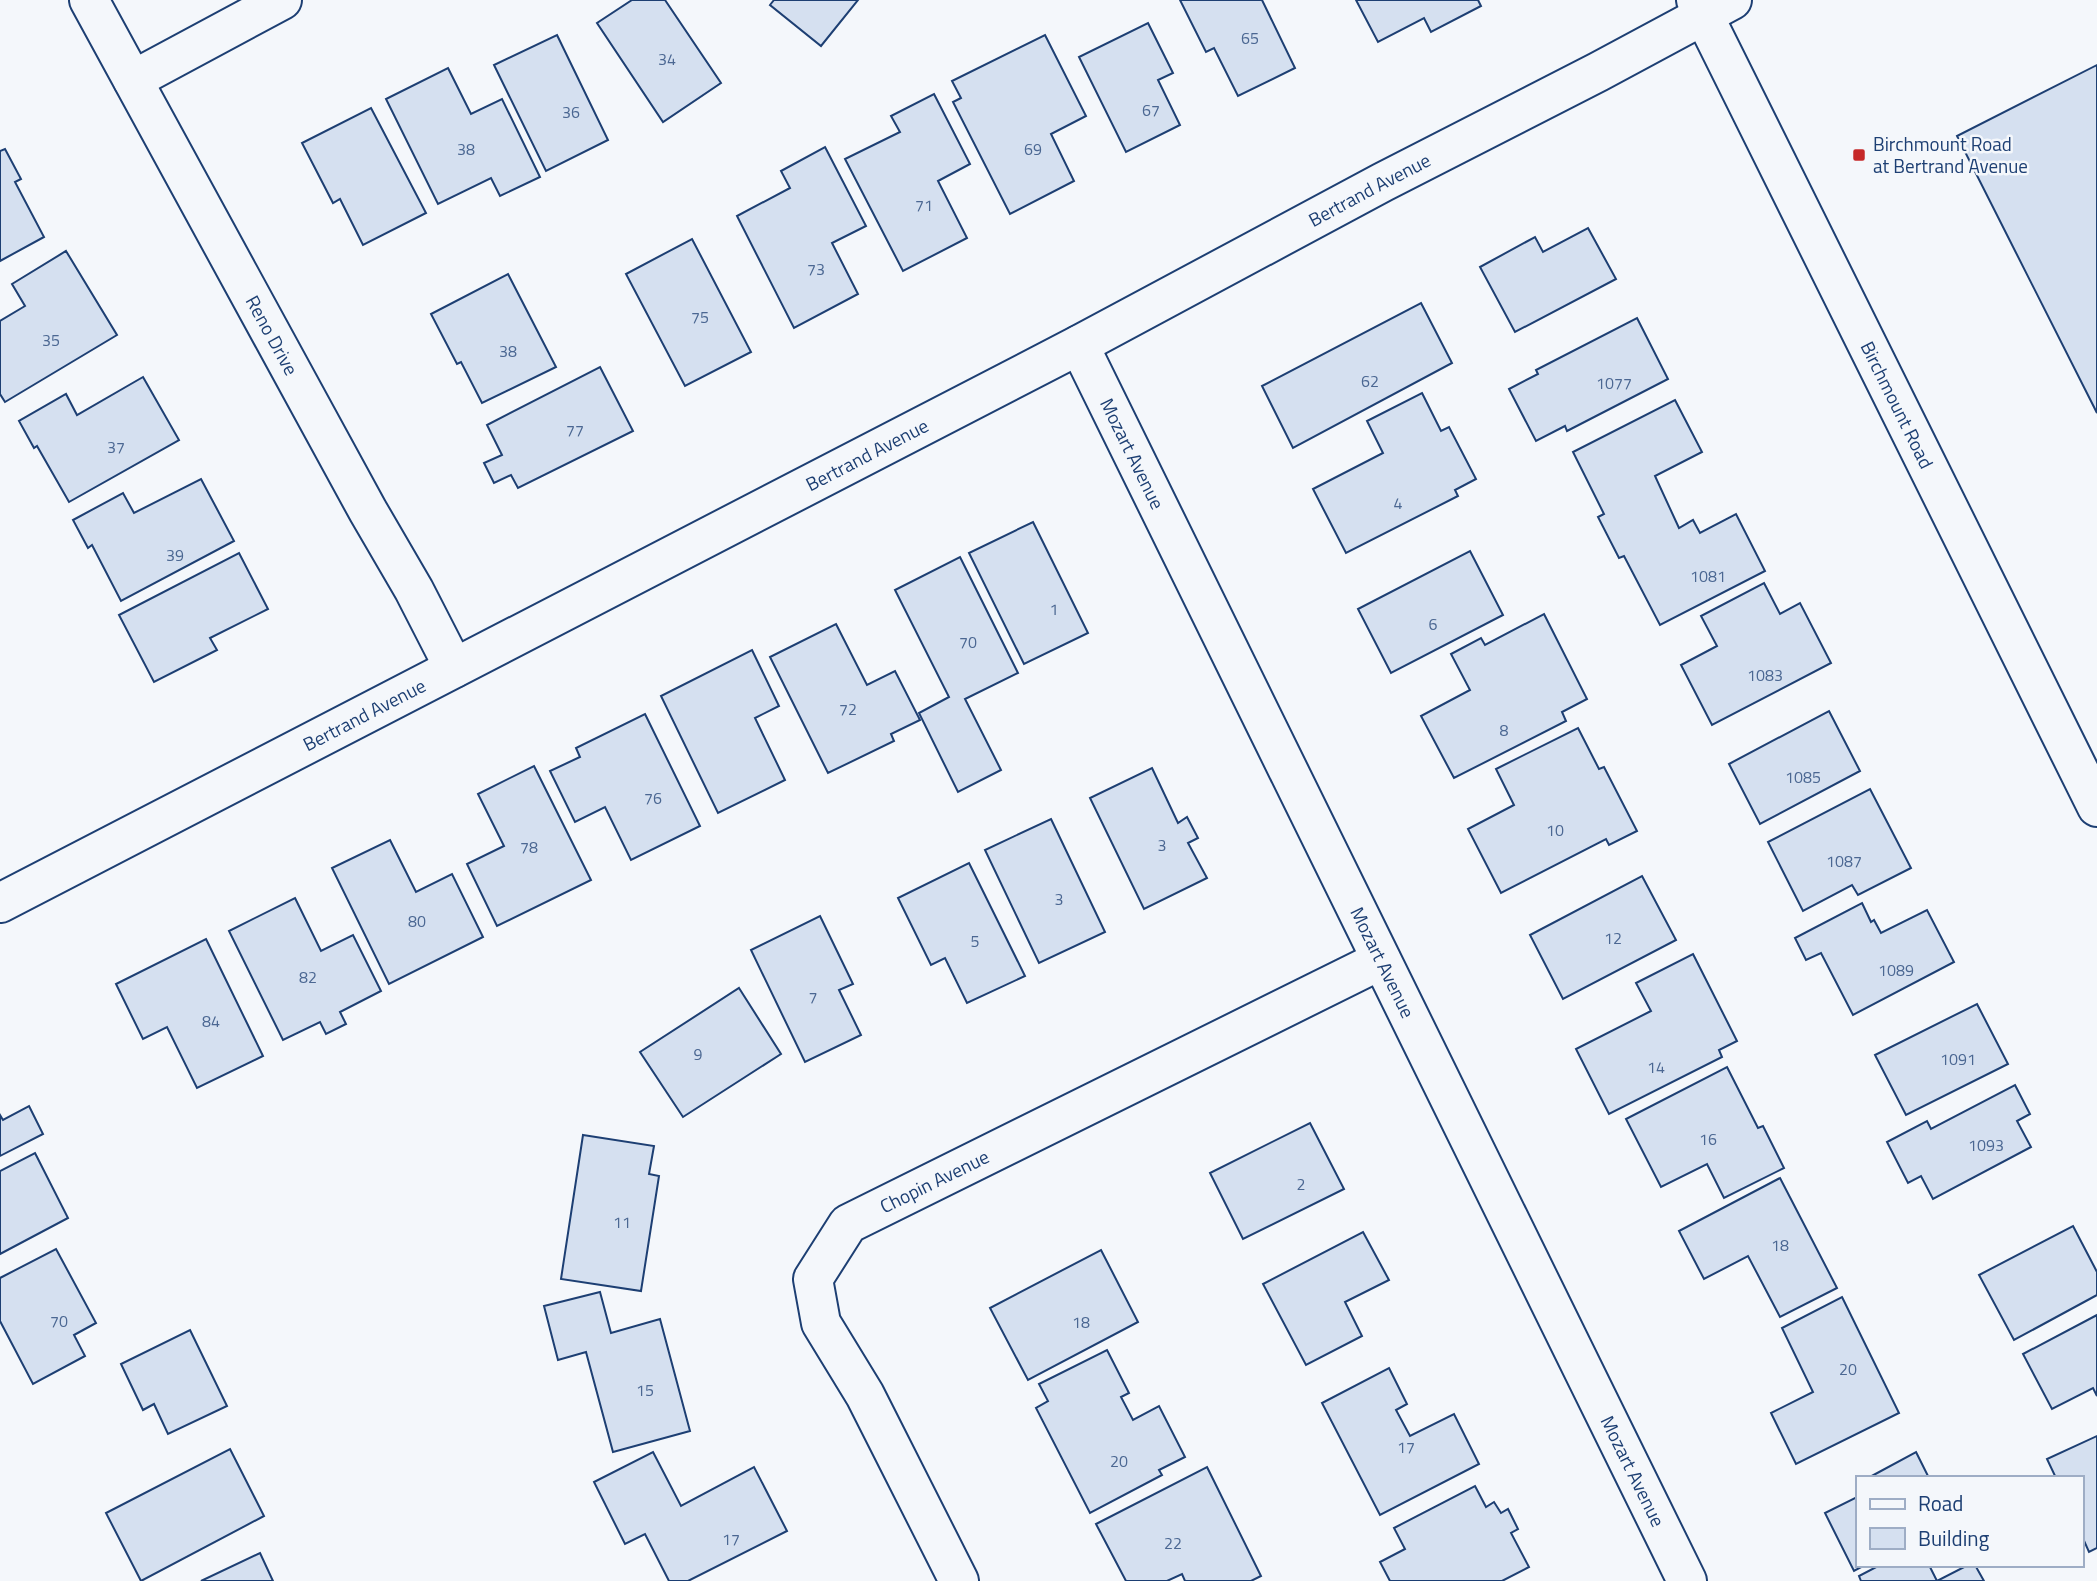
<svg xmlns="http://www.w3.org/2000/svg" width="2097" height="1581" viewBox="0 0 2097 1581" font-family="'Titillium Web',sans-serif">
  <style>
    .building { fill: #d5e0f0; stroke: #1d3f73; stroke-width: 2 }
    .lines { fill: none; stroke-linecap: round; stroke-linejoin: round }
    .street-casing { stroke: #1d3f73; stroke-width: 42 }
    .secondary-casing { stroke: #1d3f73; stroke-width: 42 }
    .street { stroke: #f4f7fb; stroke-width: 38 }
    .secondary { stroke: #f4f7fb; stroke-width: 38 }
    .poi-dot { fill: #c62828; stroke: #f4f7fb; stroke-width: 2.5 }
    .labels { text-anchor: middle; stroke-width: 5; stroke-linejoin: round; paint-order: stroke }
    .number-label { font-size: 16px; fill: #4b6792 }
    .poi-label { font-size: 19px; fill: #1d3f73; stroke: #f4f7fb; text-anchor: start }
    .street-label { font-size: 19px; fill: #1d3f73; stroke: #f4f7fb }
  </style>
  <rect width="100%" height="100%" fill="#f4f7fb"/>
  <g class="building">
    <path d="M632,0H665L721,83L663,122L597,23Z"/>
    <path d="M774,0H858L821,46L770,5Z"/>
    <path d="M1180,0H1262L1295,68L1238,96L1214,48L1206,52Z"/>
    <path d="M1356,0H1478L1481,6L1431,32L1424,18L1378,42Z"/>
    <path d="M1148,23L1173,73L1158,80L1180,125L1126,152L1079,57Z"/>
    <path d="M557,35L608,140L546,171L494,65Z"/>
    <path d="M1045,35L1086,116L1051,134L1074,181L1010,214L953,102L961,98L952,81Z"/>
    <path d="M2097,65V413L1957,136Z"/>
    <path d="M448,68L471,114L502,99L540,177L500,196L491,178L438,204L386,99Z"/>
    <path d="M934,94L970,164L938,181L967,238L903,271L845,159L900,132L891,116Z"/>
    <path d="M371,108L426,213L363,245L340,199L333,203L302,143Z"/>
    <path d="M825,147L866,226L832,243L858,294L794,328L737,216L790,188L781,171Z"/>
    <path d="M5,149L21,179L15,182L44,237L0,261V151Z"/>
    <path d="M1588,228L1616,279L1515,332L1480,267L1535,237L1543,252Z"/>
    <path d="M692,239L751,352L685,386L626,274Z"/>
    <path d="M66,251L117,335L5,402L0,394V321L25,306L12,284Z"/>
    <path d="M508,274L556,367L482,403L461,362L457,364L431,314Z"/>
    <path d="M1421,303L1452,363L1293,448L1262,386Z"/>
    <path d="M1637,318L1668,379L1567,431L1565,426L1536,441L1509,389L1538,374L1536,370Z"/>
    <path d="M600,367L633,431L518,488L511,475L494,483L484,463L502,455L487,425Z"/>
    <path d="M143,377L179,440L69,502L37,446L34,448L19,421L66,394L77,415Z"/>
    <path d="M1422,393L1441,431L1449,427L1476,479L1455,490L1458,496L1346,553L1313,489L1383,453L1367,421Z"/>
    <path d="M1675,400L1702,452L1655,476L1679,528L1693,520L1700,533L1736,514L1765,571L1660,625L1624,556L1619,558L1598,517L1604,514L1573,452Z"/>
    <path d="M201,479L234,541L121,601L92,545L88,548L73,520L123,493L134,513Z"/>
    <path d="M1033,522L1088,633L1024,664L969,553Z"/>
    <path d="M1470,551L1503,615L1391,673L1358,609Z"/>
    <path d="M239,553L268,609L210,638L217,650L154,682L119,615Z"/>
    <path d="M960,557L1018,673L965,699L1001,770L958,792L919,713L949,697L895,590Z"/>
    <path d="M1764,583L1780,614L1800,603L1831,663L1712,725L1681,665L1717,646L1701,616Z"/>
    <path d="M1544,614L1587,699L1562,712L1566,721L1454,778L1421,716L1470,690L1451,654L1481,638L1485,645Z"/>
    <path d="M836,624L867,685L895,671L920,720L891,734L894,741L828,773L770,657Z"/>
    <path d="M752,650L779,706L755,718L785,780L718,813L661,696Z"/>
    <path d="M1829,711L1860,771L1760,824L1729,764Z"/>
    <path d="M645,714L700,826L631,860L605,807L575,822L550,771L580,757L576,748Z"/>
    <path d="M1578,728L1599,769L1604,767L1637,831L1609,845L1606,839L1501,893L1468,829L1514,805L1496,769Z"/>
    <path d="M534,766L591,880L497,926L467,864L504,846L478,794Z"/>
    <path d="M1152,768L1178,823L1187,817L1198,838L1188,843L1207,878L1144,909L1090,798Z"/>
    <path d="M1870,789L1911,868L1858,895L1852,885L1803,911L1768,842Z"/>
    <path d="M1051,819L1105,932L1039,963L985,850Z"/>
    <path d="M390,840L416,892L452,874L483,937L389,984L332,868Z"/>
    <path d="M969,863L1025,976L967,1003L945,958L931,965L898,898Z"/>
    <path d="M1642,876L1676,940L1563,999L1530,935Z"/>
    <path d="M295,898L321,951L353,935L381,991L340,1012L346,1024L326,1034L320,1022L283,1040L229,931Z"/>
    <path d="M1862,903L1871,922L1874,920L1881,933L1927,910L1954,962L1853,1015L1821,953L1806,960L1795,938Z"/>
    <path d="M820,916L853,984L839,990L861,1035L805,1062L751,950Z"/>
    <path d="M206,939L263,1056L197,1088L167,1027L143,1039L116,984Z"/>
    <path d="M1693,954L1737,1041L1719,1050L1722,1057L1609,1114L1576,1049L1651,1011L1636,983Z"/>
    <path d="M739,988L781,1054L683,1117L640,1052Z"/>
    <path d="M1977,1004L2008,1064L1906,1115L1875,1055Z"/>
    <path d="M1727,1067L1758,1128L1763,1126L1784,1168L1724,1198L1707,1164L1661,1187L1626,1119Z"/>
    <path d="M2015,1085L2030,1114L2017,1121L2031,1147L1933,1199L1921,1176L1908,1183L1887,1142L1927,1121L1931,1129Z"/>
    <path d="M29,1106L43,1134L0,1156V1115L3,1120Z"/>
    <path d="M1310,1123L1344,1189L1243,1239L1210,1173Z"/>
    <path d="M583,1135L654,1146L649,1174L659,1176L641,1291L561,1279Z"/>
    <path d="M35,1153L68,1218L0,1254V1171Z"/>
    <path d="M1780,1178L1837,1288L1780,1317L1748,1256L1704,1279L1679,1231Z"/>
    <path d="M2073,1226L2097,1272V1295L2014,1340L1979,1275Z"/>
    <path d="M1363,1232L1389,1280L1345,1302L1362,1336L1306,1365L1263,1284Z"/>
    <path d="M56,1249L96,1323L74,1335L85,1356L33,1384L0,1321V1278Z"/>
    <path d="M1101,1250L1138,1322L1028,1380L990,1308Z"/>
    <path d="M600,1292L611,1333L660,1319L690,1431L613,1452L586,1352L558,1360L544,1306Z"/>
    <path d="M1842,1297L1899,1413L1796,1464L1771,1413L1813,1392L1782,1328Z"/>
    <path d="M2097,1315V1396L2093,1388L2052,1409L2023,1354Z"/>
    <path d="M190,1330L227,1406L168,1434L154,1404L143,1410L121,1364Z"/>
    <path d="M1107,1350L1129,1393L1121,1397L1133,1420L1159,1406L1185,1457L1159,1470L1162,1475L1090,1513L1036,1408L1048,1401L1039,1384Z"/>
    <path d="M1389,1368L1407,1404L1396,1410L1410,1436L1454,1414L1479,1464L1380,1515L1322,1403Z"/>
    <path d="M2097,1436V1548L2089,1552L2081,1534V1478H2056L2047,1459Z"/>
    <path d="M230,1449L264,1516L141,1581L106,1513Z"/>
    <path d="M653,1452L681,1506L754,1467L787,1531L688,1581H669L645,1534L625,1544L594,1482Z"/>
    <path d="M1916,1452L1929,1478H1868Z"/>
    <path d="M1207,1467L1261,1576L1251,1581H1185L1182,1574L1167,1581H1126L1096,1524Z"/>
    <path d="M1475,1486L1486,1507L1494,1502L1501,1513L1508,1509L1518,1529L1511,1533L1529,1567L1502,1581H1390L1380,1562L1405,1549L1394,1528Z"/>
    <path d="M1857,1497V1565H1865L1854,1571L1825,1513Z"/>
    <path d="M260,1553L273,1581H201Z"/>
    <path d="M1880,1565H1929L1937,1581L1968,1565H1975L1984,1581H1861L1859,1576Z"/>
  </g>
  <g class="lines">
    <defs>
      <g id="street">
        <path id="s1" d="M89,0L368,511L414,590L454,668"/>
        <path d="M133,80L282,0"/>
        <path id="s2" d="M1079,345L1687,1581"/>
        <path id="s3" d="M959,1581L865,1395L821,1323L813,1279L848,1224L1381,960"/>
      </g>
      <g id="secondary">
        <path id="s4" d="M1696,0L2097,807"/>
        <path id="s5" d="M0,903L1079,345L1383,182L1598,72L1732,0"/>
      </g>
    </defs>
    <use href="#street" class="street-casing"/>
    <use href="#secondary" class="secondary-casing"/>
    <use href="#street" class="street"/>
    <use href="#secondary" class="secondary"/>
  </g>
  <rect class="poi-dot" x="1852" y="148" width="14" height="14" rx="3.5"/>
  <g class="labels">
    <g class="number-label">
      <text x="1250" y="44">65</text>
      <text x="667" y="65">34</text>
      <text x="1151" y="116">67</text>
      <text x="571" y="118">36</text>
      <text x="466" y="155">38</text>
      <text x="1033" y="155">69</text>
      <text x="924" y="211">71</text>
      <text x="816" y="275">73</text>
      <text x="700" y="323">75</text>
      <text x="51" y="346">35</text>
      <text x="508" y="357">38</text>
      <text x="1370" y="387">62</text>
      <text x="1614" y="389">1077</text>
      <text x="575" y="436">77</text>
      <text x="116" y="453">37</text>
      <text x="1398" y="509">4</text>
      <text x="175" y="561">39</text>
      <text x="1708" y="582">1081</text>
      <text x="1054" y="615">1</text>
      <text x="1433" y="630">6</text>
      <text x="968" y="648">70</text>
      <text x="1765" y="681">1083</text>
      <text x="848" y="715">72</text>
      <text x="1504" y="736">8</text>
      <text x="1803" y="783">1085</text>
      <text x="653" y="804">76</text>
      <text x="1555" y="836">10</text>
      <text x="1162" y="851">3</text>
      <text x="529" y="853">78</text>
      <text x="1844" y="867">1087</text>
      <text x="1059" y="905">3</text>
      <text x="417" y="927">80</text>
      <text x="1613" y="944">12</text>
      <text x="975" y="947">5</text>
      <text x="1896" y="976">1089</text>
      <text x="308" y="983">82</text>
      <text x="813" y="1003">7</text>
      <text x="211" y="1027">84</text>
      <text x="698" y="1060">9</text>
      <text x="1958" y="1065">1091</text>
      <text x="1656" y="1073">14</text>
      <text x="1708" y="1145">16</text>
      <text x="1986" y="1151">1093</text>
      <text x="1301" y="1190">2</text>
      <text x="622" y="1228">11</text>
      <text x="1780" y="1251">18</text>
      <text x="59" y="1327">70</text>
      <text x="1081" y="1328">18</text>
      <text x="1848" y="1375">20</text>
      <text x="645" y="1396">15</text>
      <text x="1406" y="1453">17</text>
      <text x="1119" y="1467">20</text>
      <text x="731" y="1545">17</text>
      <text x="1173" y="1549">22</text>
    </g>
    <g class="poi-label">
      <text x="1873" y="151">Birchmount Road<tspan x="1873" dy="22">at Bertrand Avenue</tspan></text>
    </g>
    <g class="street-label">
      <text dy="7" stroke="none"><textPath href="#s5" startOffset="1544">Bertrand Avenue</textPath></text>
      <text dy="7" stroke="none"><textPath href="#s1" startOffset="382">Reno Drive</textPath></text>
      <text dy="7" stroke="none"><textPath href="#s4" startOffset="452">Birchmount Road</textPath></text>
      <text dy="7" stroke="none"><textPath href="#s5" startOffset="976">Bertrand Avenue</textPath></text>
      <text dy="7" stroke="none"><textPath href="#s2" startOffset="121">Mozart Avenue</textPath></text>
      <text dy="7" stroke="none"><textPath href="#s5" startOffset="410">Bertrand Avenue</textPath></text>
      <text dy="7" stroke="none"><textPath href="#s2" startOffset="688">Mozart Avenue</textPath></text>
      <text dy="7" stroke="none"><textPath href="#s3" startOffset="499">Chopin Avenue</textPath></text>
      <text dy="7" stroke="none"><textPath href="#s2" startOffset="1255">Mozart Avenue</textPath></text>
    </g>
  </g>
  <rect x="1856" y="1476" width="228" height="91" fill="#f4f7fb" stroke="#9eadc5" stroke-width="2"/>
  <rect x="1870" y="1499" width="35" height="10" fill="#f4f7fb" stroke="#9eadc5" stroke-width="2"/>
  <text x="1918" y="1511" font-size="21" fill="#1d3f73">Road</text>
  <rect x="1870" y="1528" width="35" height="21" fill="#d5e0f0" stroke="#9eadc5" stroke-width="2"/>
  <text x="1918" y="1546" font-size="21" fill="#1d3f73">Building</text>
</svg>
